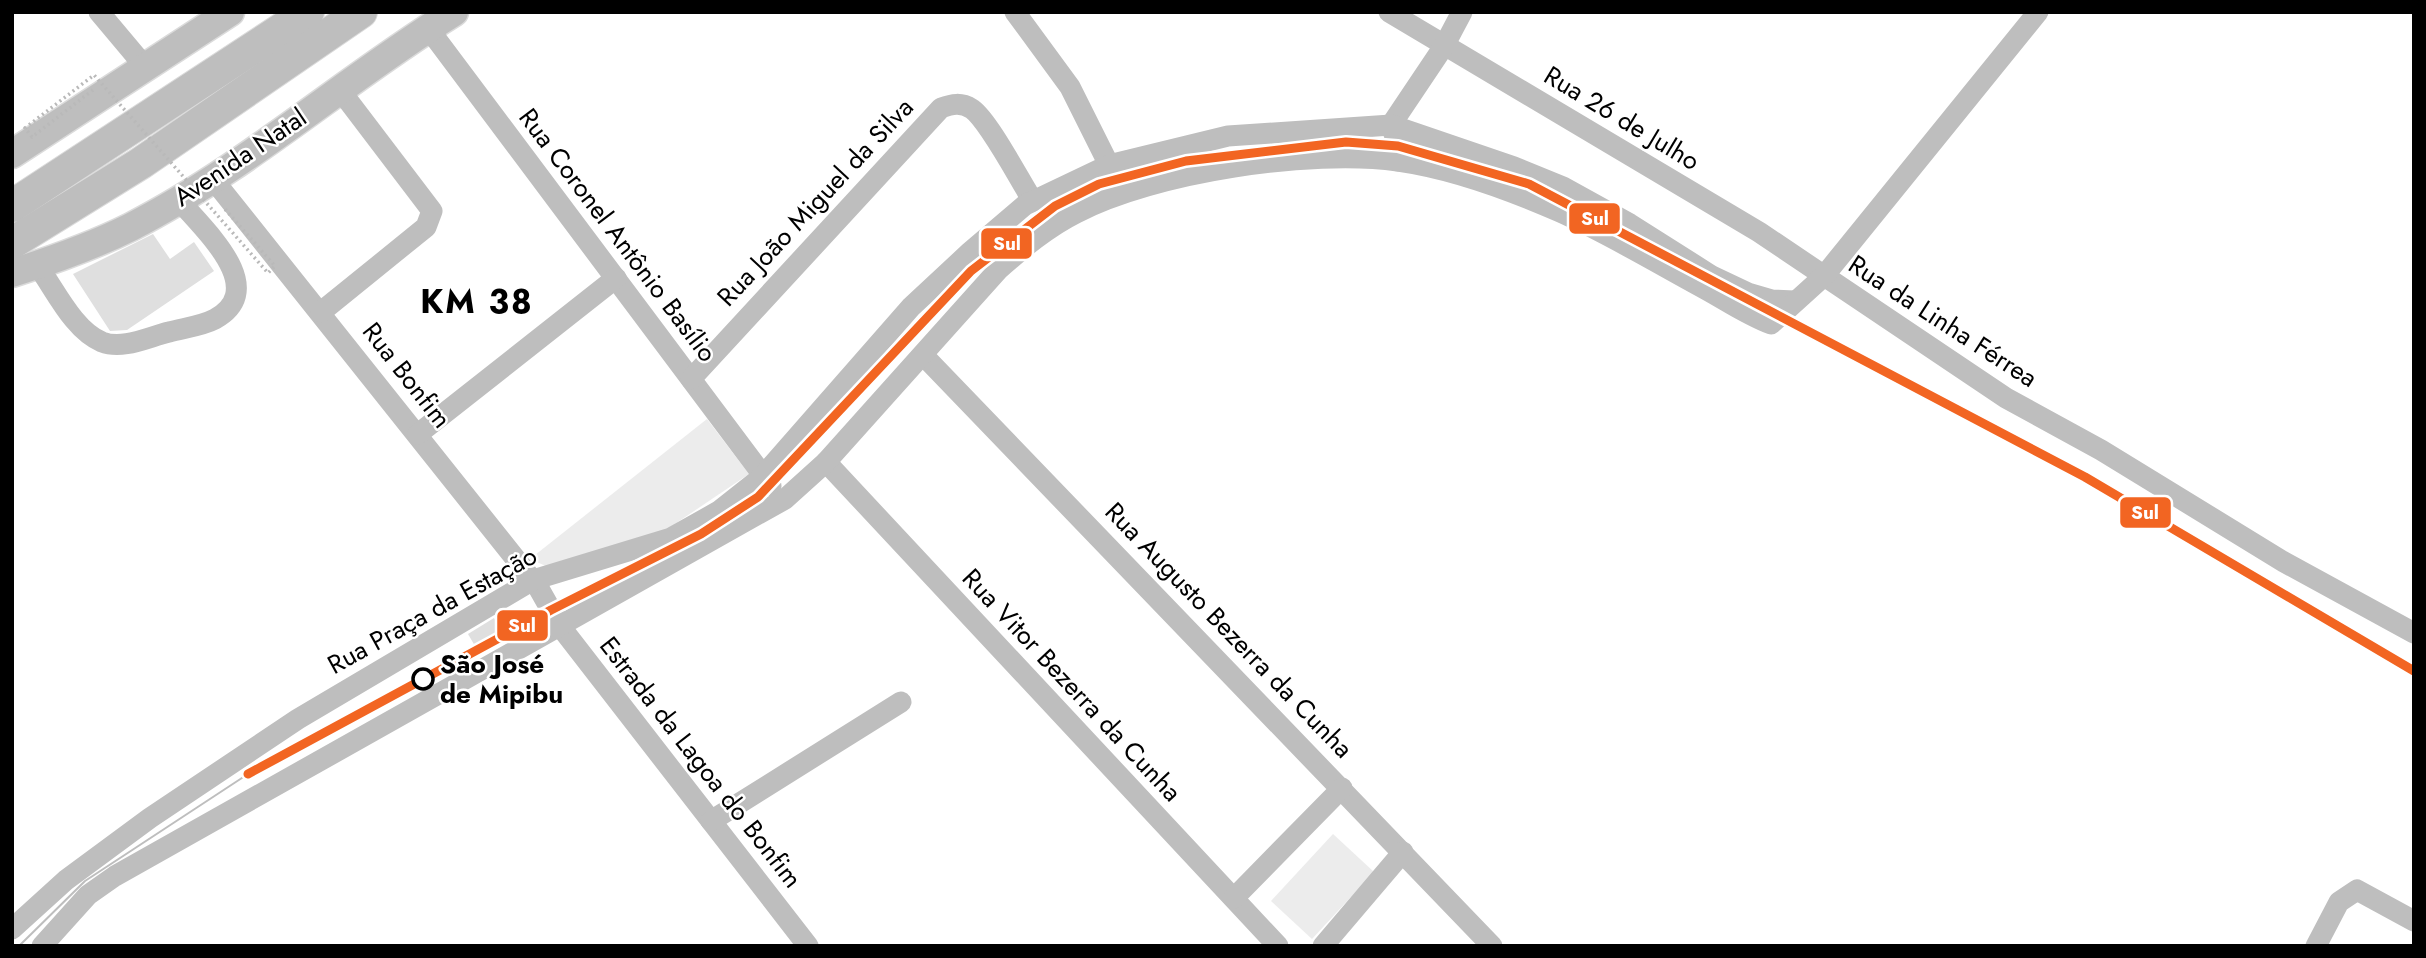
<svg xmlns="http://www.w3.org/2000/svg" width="2426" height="958" viewBox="0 0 2426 958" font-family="Jost,sans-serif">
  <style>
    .green { fill: #ececec }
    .building { fill: #dfdfdf }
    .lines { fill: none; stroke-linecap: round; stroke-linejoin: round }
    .major-casing { stroke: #dbdbdb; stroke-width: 31 }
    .highway-casing { stroke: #dbdbdb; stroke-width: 34 }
    .minor { stroke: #bebebe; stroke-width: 21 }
    .major { stroke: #bebebe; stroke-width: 28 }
    .highway { stroke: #bebebe; stroke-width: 32 }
    .tram { stroke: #bebebe; stroke-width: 2 }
    .path-bridge { stroke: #b9b9b9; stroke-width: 3.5; stroke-dasharray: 2 3.5; stroke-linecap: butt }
    .rail-1-casing { stroke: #fff; stroke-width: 14 }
    .rail-1 { stroke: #f26522; stroke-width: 9 }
    .stop-dot { fill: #fff; stroke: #000; stroke-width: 3.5 }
    .labels { text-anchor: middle; stroke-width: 5; stroke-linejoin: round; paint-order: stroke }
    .street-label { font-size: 26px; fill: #000; stroke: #fff }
    .stop-label { font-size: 26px; font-weight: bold; fill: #000; stroke: #fff; text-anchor: start }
    .district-label { font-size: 33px; font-weight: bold; letter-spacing: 2px; fill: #000; stroke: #fff }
    .line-badge { stroke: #fff; stroke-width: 2.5 }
    .badge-label { font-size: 19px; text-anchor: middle; font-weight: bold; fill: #fff }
  </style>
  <rect width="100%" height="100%" fill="#fff"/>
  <g class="green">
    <path d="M707,419L749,474L657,536L548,567L530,559Z"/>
    <path d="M1333,834L1374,872L1312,939L1271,901Z"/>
  </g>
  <g class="building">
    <path d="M153,234L170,259L194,242L214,271L127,330L110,331L73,274Z"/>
    <path d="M494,618L501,631L475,646L468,634Z"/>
  </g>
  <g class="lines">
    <defs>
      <g id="major">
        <path d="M12,154L230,12"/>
        <path d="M12,273C53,260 93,246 131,227C246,168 344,80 454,12"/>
      </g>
      <g id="highway">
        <path d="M12,206L308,12"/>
        <path d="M12,243L141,163L361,12"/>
      </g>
    </defs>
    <use href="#major" class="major-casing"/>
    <use href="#highway" class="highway-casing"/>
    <g class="minor">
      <path d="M99,12L146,68"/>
      <path d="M1015,12L1070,87L1109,165"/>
      <path d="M1389,12L1759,232L2006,398L2101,450L2284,562L2414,633"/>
      <path d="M428,28L771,486"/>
      <path d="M1398,161V146L1391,125L1444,46L1462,12"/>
      <path d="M212,178L538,587L560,626L808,946"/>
      <path d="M37,265C55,289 73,330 102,342C123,350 148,337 169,332C184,328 202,326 215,319C271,288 202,228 178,199"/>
      <path d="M321,312L426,227L432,211L340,90"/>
      <path d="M923,355L1492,946"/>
      <path d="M691,379L941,108C952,104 961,102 972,109C989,121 1020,181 1033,201"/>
      <path d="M418,434L616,278"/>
      <path d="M826,462L1278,946"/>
      <path d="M711,821L901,702"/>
      <path d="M1234,898L1342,788"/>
      <path d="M12,929L66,880L150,818L298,719L533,580L671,538L719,511L762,477L911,307L970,252L1025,205L1109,165L1228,136L1391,125L1514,167L1563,187L1630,224L1712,276L1748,293L1772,300L1794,301"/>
      <path d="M42,946L88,895L115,876L785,499L826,462L999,269C1023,248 1048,227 1076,213C1155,172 1310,149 1398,161C1454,169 1508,189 1560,212C1609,234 1657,263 1705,289C1727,301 1747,315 1771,324L1824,276L2038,12"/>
      <path d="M1323,946L1403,852"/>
      <path d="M2316,946L2339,902L2357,890L2414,921"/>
    </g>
    <use href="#major" class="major"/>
    <use href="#highway" class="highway"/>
    <path class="tram" d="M19,946L85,881L248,774"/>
    <path class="path-bridge" d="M93,90L32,137L25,128L94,75L268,273L275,266L224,208"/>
    <defs>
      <path id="rail-1" d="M248,774L551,610L701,534L758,497L971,271L1055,206L1099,184L1186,161L1346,142L1398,146L1529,184L2085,477L2414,671"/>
    </defs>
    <use href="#rail-1" class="rail-1-casing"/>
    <use href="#rail-1" class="rail-1"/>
  </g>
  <circle class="stop-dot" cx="423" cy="679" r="10"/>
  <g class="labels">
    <g class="street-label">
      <text transform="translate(1622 118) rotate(31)" y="9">Rua 26 de Julho</text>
      <text transform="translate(240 157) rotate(-34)" y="9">Avenida Natal</text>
      <text transform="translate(815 202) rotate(-47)" y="9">Rua João Miguel da Silva</text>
      <text transform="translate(618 235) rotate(53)" y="9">Rua Coronel Antônio Basílio</text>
      <text transform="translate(1943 321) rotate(33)" y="9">Rua da Linha Férrea</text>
      <text transform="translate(407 375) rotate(52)" y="9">Rua Bonfim</text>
      <text transform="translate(432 610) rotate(-29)" y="9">Rua Praça da Estação</text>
      <text transform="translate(1229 630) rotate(46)" y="9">Rua Augusto Bezerra da Cunha</text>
      <text transform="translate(1072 685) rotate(47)" y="9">Rua Vitor Bezerra da Cunha</text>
      <text transform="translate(701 762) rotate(52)" y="9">Estrada da Lagoa do Bonfim</text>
    </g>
    <g class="stop-label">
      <text x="440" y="673">São José<tspan x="440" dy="30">de Mipibu</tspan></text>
    </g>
    <g class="district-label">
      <text x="477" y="313">KM 38</text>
    </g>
  </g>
  <g class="line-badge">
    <rect x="1568" y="202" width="53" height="33" rx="7" fill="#f26522"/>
    <rect x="980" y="227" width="53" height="33" rx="7" fill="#f26522"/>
    <rect x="2119" y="496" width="53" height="33" rx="7" fill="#f26522"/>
    <rect x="496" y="609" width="53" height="33" rx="7" fill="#f26522"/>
  </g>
  <g class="badge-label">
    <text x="1595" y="225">Sul</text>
    <text x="1007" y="250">Sul</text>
    <text x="2145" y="519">Sul</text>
    <text x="522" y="632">Sul</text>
  </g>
  <rect width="2426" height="958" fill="none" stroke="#000000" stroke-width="28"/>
</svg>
